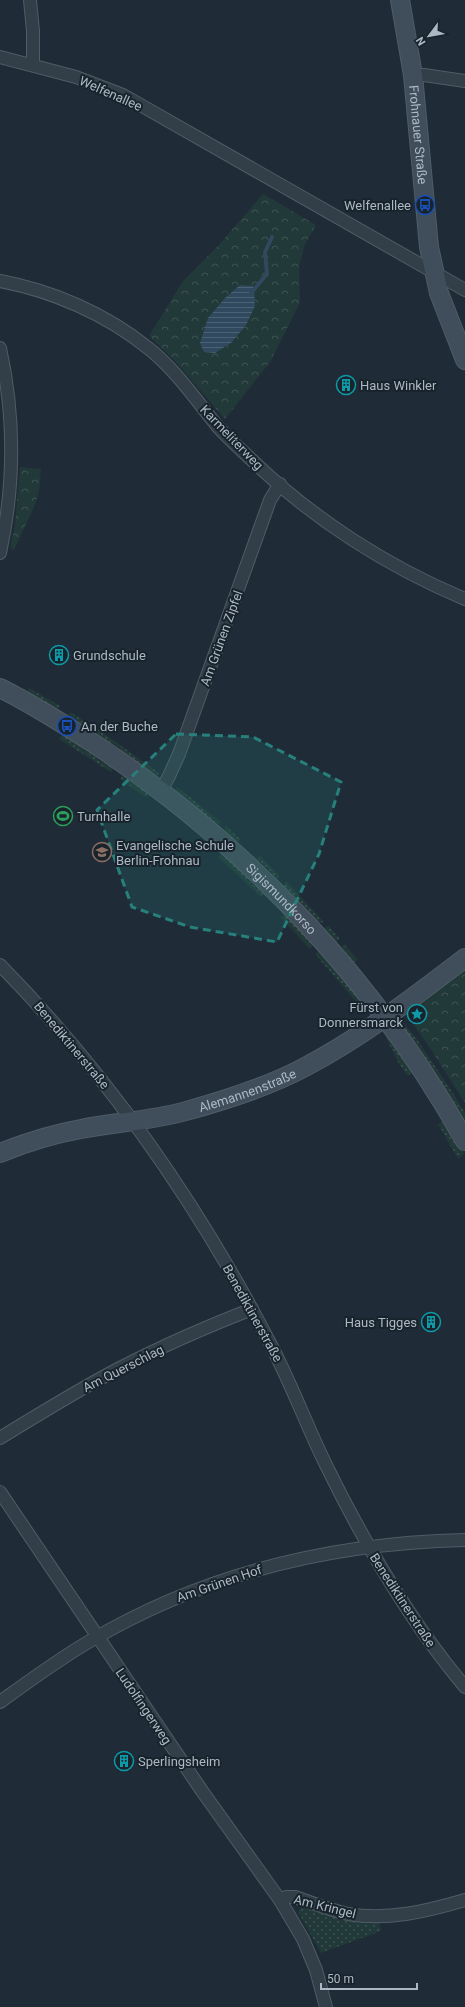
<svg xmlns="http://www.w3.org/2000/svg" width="465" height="2007" viewBox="0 0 465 2007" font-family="Roboto,sans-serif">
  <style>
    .grass { fill: url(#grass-dots) }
    .park { fill: url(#park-crowns) }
    .water { fill: url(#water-rules) }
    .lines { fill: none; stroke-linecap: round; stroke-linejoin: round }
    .stream { stroke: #30495e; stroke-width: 4 }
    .street-casing { stroke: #505c66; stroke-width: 14 }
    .secondary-casing { stroke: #505c66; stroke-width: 20 }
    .street { stroke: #323e48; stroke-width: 12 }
    .secondary { stroke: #404e5b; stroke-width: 18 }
    .marked { fill: #27807b; fill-opacity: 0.2; stroke: #27807b; stroke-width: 3; stroke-dasharray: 8 5; stroke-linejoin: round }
    .labels { text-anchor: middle; stroke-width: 4; stroke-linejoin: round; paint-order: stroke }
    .street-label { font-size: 13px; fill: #acb9c5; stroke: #18232c }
    .poi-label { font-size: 13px; fill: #acb9c5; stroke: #18232c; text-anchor: start }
  </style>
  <defs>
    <pattern id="grass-dots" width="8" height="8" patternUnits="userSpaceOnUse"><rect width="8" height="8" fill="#213938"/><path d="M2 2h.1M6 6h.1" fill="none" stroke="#3f5453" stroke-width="1.8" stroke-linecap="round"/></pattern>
    <pattern id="park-crowns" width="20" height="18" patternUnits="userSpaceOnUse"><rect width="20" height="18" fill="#213938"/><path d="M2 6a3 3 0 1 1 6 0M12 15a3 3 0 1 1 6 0" fill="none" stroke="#3f5453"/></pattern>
    <pattern id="water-rules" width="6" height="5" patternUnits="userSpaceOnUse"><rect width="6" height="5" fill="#30495e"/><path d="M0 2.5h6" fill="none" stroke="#4b6174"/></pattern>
  </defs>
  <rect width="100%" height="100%" fill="#1f2c37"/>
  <g class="grass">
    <path d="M29,688L60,706L55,712L25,695Z"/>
    <path d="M70,712L102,732L159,773L155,778L118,752L120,748L110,742L107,745L67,719Z"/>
    <path d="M63,732L84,745L82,749L92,755L94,752L99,755L97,759L104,763L110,762L115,766L111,772L59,739Z"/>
    <path d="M126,773L151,793L149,796L145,797L120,779Z"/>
    <path d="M177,787L221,822L215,827L174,793Z"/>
    <path d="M226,826L241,840L235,844L223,833Z"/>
    <path d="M224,852L250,876L248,880L263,894L261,897L218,857Z"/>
    <path d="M260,856L280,876L274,881L269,875L271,872L260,861L257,865L255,862Z"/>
    <path d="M286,881L324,922L316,923L281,888Z"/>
    <path d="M287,912L315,943L310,949L280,917Z"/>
    <path d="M329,926L340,939L334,944L321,929Z"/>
    <path d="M344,944L358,960L351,964L340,950Z"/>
    <path d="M321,950L369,1010L365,1012L315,954Z"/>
    <path d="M403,1022L416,1038L453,1093L465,1113V1123L463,1124L399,1025Z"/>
    <path d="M389,1036L414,1070L408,1076L399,1064L386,1038Z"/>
    <path d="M445,1121L464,1154L458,1159L438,1124Z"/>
    <path d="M301,1907L329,1916L380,1923L381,1931L321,1953L298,1912Z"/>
  </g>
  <g class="park">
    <path d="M263,194L316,225L305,244L299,266L300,303L270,362L225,419L174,360L149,336L183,281L218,246Z"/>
    <path d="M20,467L41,469L39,492L35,505L14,550L10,548L15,525Z"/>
    <path d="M465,967V1103L434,1054L405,1012Z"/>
  </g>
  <path class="water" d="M240,285L254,286L255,306L246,325L231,343L215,353L204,352L200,343L208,318L225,298Z"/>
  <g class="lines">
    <path class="stream" d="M251,293L267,274L265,252L272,237"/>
    <defs>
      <g id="street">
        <path d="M30,0L33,31V65"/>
        <path d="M0,57L76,77L123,95L465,290"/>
        <path d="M413,75H424L465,81"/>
        <path d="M0,281C53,291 106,314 148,348C175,369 196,400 218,427C229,439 241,450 253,461C313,519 388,567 465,599"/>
        <path d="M0,348C15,416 15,484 0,553"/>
        <path d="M161,791L169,776L179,754L270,500L280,484"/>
        <path d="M0,965C110,1077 201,1209 273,1349C292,1386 307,1426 325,1463C364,1543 408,1619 465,1687"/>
        <path d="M0,1438C39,1414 78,1390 118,1369C162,1346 206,1327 252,1309"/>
        <path d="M0,1492L202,1791L280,1900L303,1939L316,1970L326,2007"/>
        <path d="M0,1702C29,1681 59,1659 90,1641C205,1573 332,1543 465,1540"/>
        <path d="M280,1900L286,1897H295C313,1903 330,1910 348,1914C387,1921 428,1911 465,1900"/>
      </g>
      <g id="secondary">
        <path id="s1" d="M400,0L413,75L429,247L439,293L465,360"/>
        <path id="s2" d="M0,688C34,705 67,726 99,747C250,848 377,983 465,1141"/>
        <path id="s3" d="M0,1153C27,1142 53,1134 81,1129C116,1122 151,1121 186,1111C226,1100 268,1087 305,1067C362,1037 414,997 465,958"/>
      </g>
    </defs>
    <use href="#street" class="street-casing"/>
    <use href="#secondary" class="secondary-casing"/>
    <use href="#street" class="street"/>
    <use href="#secondary" class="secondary"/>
  </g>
  <path class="marked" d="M176,734L253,737L341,782L319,854L277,942L190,927L132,907L97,810Z"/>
  <defs>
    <symbol id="bus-ring" viewBox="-11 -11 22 22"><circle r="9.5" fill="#18232c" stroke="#1a4fb4" stroke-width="1.5"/><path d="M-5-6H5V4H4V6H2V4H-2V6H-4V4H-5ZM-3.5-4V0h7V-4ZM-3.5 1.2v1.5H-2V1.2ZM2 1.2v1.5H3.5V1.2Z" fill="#1a4fb4"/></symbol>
    <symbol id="building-ring" viewBox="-11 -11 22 22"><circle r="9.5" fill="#18232c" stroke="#0f9aa8" stroke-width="1.5"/><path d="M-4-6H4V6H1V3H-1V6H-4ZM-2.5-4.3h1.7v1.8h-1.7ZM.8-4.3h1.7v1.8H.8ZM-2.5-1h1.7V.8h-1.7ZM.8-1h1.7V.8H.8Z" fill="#0f9aa8"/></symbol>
    <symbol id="stadium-ring" viewBox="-11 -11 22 22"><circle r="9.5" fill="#18232c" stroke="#2e9e5b" stroke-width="1.5"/><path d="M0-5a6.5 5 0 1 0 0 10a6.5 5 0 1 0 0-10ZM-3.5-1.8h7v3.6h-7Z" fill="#2e9e5b"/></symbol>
    <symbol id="school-ring" viewBox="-11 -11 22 22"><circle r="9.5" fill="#18232c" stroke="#8d6e63" stroke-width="1.5"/><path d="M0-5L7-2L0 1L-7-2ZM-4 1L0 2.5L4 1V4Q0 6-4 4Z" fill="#8d6e63"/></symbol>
    <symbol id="sight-ring" viewBox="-11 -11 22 22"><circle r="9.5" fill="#18232c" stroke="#0f9aa8" stroke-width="1.5"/><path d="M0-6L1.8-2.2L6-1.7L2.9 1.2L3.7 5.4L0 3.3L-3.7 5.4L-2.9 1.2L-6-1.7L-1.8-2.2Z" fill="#0f9aa8"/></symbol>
  </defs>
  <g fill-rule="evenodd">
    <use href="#bus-ring" x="414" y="194" width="22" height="22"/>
    <use href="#building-ring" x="335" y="374" width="22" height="22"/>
    <use href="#building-ring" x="48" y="644" width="22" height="22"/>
    <use href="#bus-ring" x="56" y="715" width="22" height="22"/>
    <use href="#stadium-ring" x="52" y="805" width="22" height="22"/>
    <use href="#school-ring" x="91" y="841" width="22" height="22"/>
    <use href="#sight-ring" x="406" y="1003" width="22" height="22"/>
    <use href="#building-ring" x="420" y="1311" width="22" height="22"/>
    <use href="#building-ring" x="113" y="1750" width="22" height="22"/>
  </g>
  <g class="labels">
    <g class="street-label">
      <text transform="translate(111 93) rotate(24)" y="5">Welfenallee</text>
      <text dy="5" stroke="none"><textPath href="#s1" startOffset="136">Frohnauer Straße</textPath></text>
      <text transform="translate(232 437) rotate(46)" y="5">Karmeliterweg</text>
      <text transform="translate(221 638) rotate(-70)" y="5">Am Grünen Zipfel</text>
      <text dy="5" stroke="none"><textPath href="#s2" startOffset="353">Sigismundkorso</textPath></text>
      <text transform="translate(72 1045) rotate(50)" y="5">Benediktinerstraße</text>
      <text dy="5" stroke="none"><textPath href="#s3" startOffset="256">Alemannenstraße</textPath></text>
      <text transform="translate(253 1313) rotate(61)" y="5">Benediktinerstraße</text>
      <text transform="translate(123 1368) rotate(-27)" y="5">Am Querschlag</text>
      <text transform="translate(219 1583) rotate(-19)" y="5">Am Grünen Hof</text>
      <text transform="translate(403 1600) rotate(57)" y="5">Benediktinerstraße</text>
      <text transform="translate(144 1706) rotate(56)" y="5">Ludolfingerweg</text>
      <text transform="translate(325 1906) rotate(14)" y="5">Am Kringel</text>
    </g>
    <g class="poi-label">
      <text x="411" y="210" text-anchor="end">Welfenallee</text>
      <text x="360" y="390">Haus Winkler</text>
      <text x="73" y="660">Grundschule</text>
      <text x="81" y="731">An der Buche</text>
      <text x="77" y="821">Turnhalle</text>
      <text x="116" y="850">Evangelische Schule<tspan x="116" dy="15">Berlin-Frohnau</tspan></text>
      <text x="403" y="1012" text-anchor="end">Fürst von<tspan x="403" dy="15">Donnersmarck</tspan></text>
      <text x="417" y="1327" text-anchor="end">Haus Tigges</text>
      <text x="138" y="1766">Sperlingsheim</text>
    </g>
  </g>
  <g transform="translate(429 36) rotate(238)" stroke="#18232c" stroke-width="3" paint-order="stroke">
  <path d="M0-3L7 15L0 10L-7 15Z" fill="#acb9c5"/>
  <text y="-6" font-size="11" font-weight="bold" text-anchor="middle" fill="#acb9c5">N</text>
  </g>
  <path d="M321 1983v6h96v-6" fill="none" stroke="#acb9c5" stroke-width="2"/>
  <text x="327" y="1983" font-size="12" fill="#acb9c5" stroke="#18232c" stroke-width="3" paint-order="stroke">50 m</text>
</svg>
